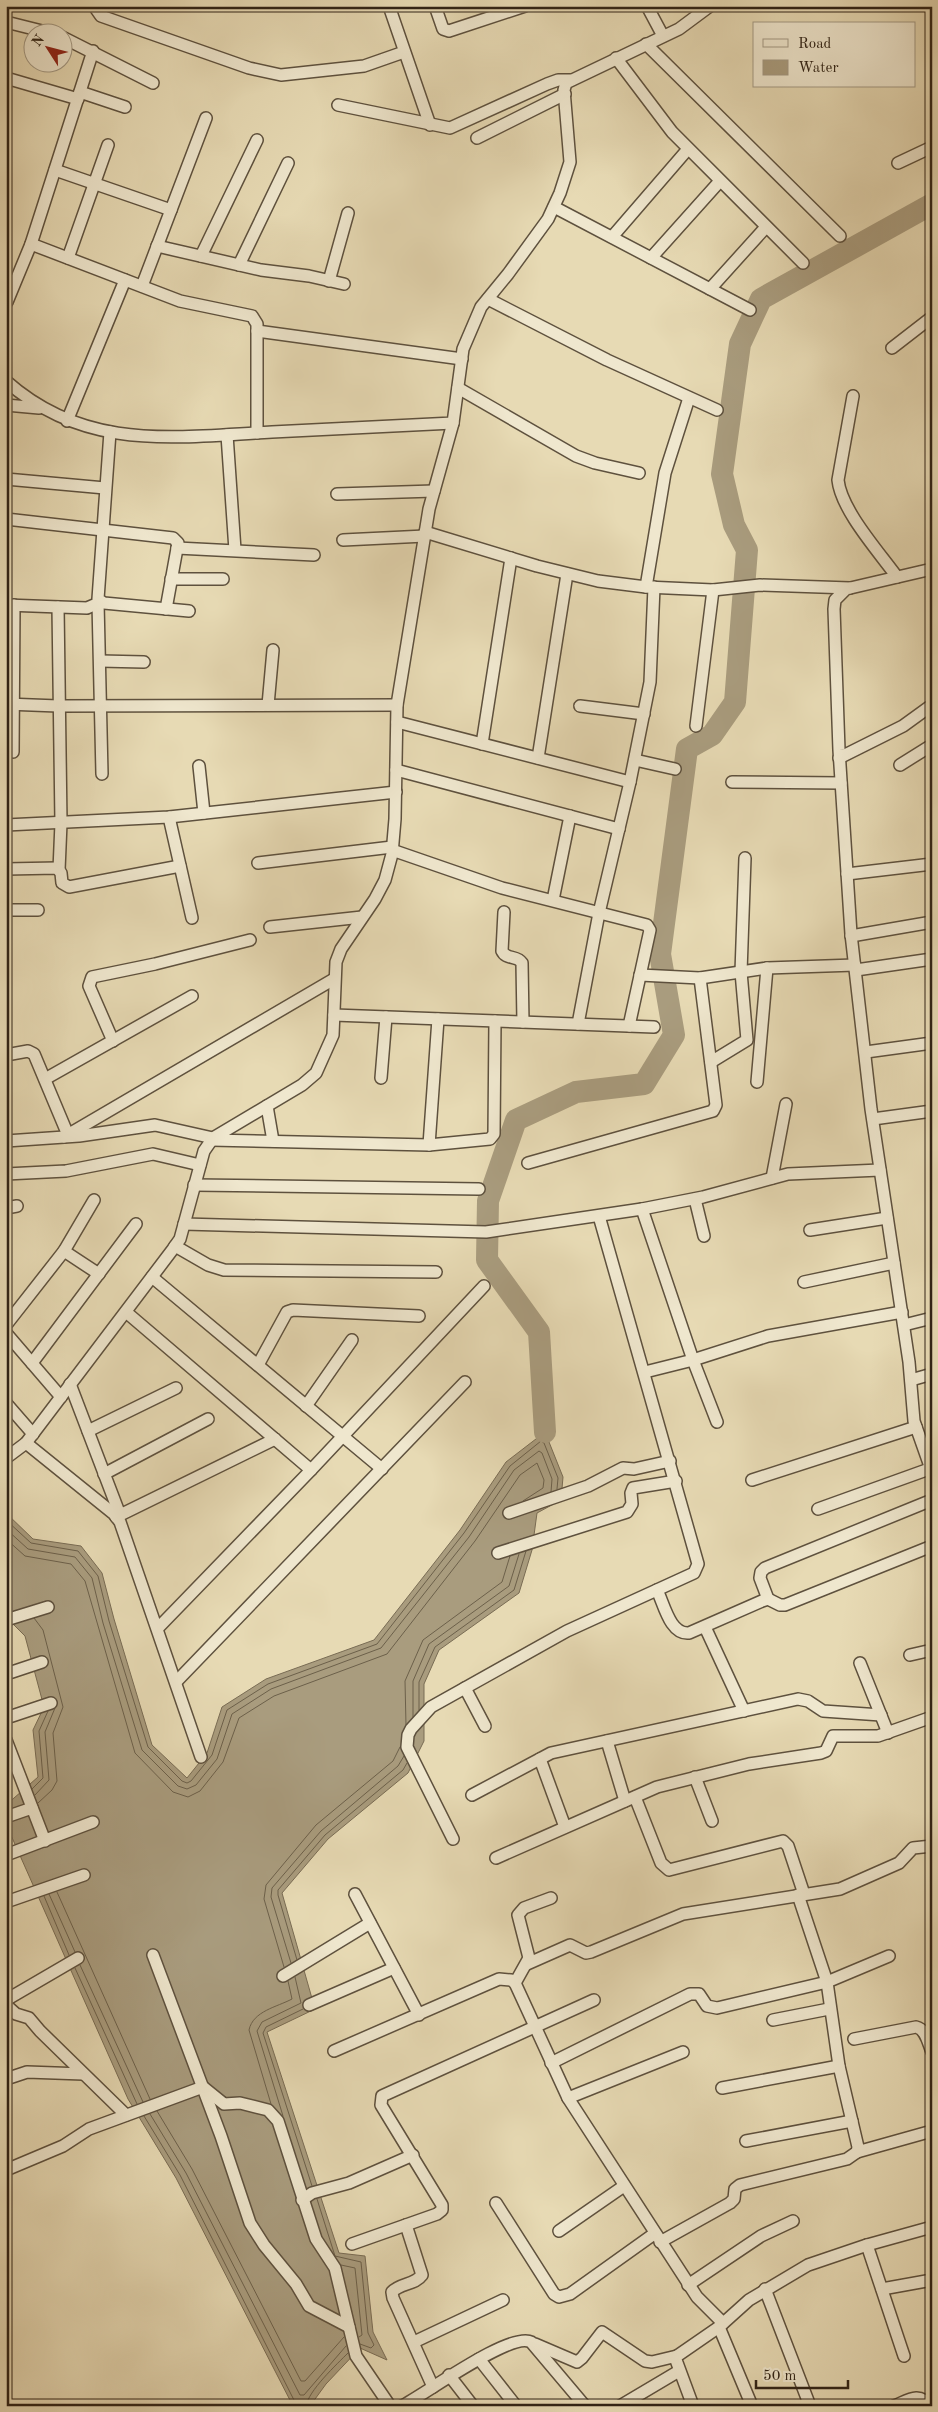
<svg xmlns="http://www.w3.org/2000/svg" width="938" height="2412" viewBox="0 0 938 2412" font-family="'Old Standard TT',serif">
  <style>
    .water { fill: #a99c7e; stroke: #796c54 }
    .lines { fill: none; stroke-linecap: round; stroke-linejoin: round }
    .shore { stroke: #6c604a; stroke-width: 1 }
    .river { stroke: #a99c7e; stroke-width: 22 }
    .street-casing { stroke: #5e513e; stroke-width: 14 }
    .street { stroke: #efe7ce; stroke-width: 11 }
  </style>
  <rect width="100%" height="100%" fill="#e7dab4"/>
  <filter id="stains"><feTurbulence type="fractalNoise" baseFrequency=".004" numOctaves="4"/><feColorMatrix values="0 0 0 0 .2 0 0 0 0 .09 0 0 0 0 .02 0 0 0 .5 -.17"/></filter>
  <radialGradient id="worn" r=".72"><stop offset=".6" stop-color="#630" stop-opacity="0"/><stop offset="1" stop-color="#630" stop-opacity=".3"/></radialGradient>
  <path class="water" d="M545,1432L563,1477L561,1500L537,1513L532,1550L519,1593L439,1650L424,1684V1741L408,1773L328,1839L282,1893L315,2009L267,2032L339,2253L365,2256L373,2332L387,2360L360,2348L326,2384L310,2406H293L176,2178L128,2099L6,1824V1805L38,1777L33,1730L44,1707L25,1636L6,1617V1513L33,1539L81,1546L102,1573L114,1619L152,1745L187,1778L207,1753L222,1707L266,1679L374,1640L460,1530L506,1462Z"/>
  <g class="lines">
    <g class="shore">
      <path d="M6,1520L31,1543L78,1551L98,1576L109,1621L148,1747L182,1781L187,1783L191,1781L212,1755L227,1710L268,1684L377,1644L464,1533L510,1466L541,1441L544,1443L558,1478L557,1489"/>
      <path d="M6,1529L28,1549L75,1557L92,1578L103,1623L142,1750L178,1786L187,1789L196,1785L217,1759L232,1714L271,1689L381,1648L469,1537L514,1470L539,1451L542,1453L552,1479L551,1492"/>
      <path d="M6,1539L25,1556L71,1564L85,1581L135,1753L173,1792L188,1797L200,1791L223,1762L239,1718L274,1696L387,1654L475,1541L520,1475L537,1463L544,1480L543,1488L523,1501"/>
      <path d="M34,1618L43,1630L63,1707L53,1733L57,1781L52,1790L38,1803"/>
      <path d="M419,1710V1682L435,1647L514,1590L526,1551"/>
      <path d="M413,1717V1681L429,1644L509,1586L519,1554"/>
      <path d="M406,1725L405,1681L423,1640L502,1582L510,1556"/>
      <path d="M32,1789L43,1778L39,1731L48,1711"/>
      <path d="M35,1795L49,1780L45,1732L55,1708"/>
      <path d="M57,1892L150,2099"/>
      <path d="M49,1894L75,1952"/>
      <path d="M44,1896L69,1955"/>
      <path d="M297,1960L278,1895V1890L325,1835L403,1770L407,1763"/>
      <path d="M291,1963L271,1897L272,1888L321,1831L398,1766L404,1756"/>
      <path d="M80,1965L143,2102"/>
      <path d="M284,1967L264,1899L266,1885L316,1825L393,1761L400,1747"/>
      <path d="M75,1968L137,2104"/>
      <path d="M303,2009L266,2027L263,2033L312,2186"/>
      <path d="M271,2104L249,2030C253,2011 277,2007 292,1999L288,1981"/>
      <path d="M157,2111L192,2169L301,2381H305L344,2337"/>
      <path d="M150,2114L186,2173L300,2395H304L346,2346"/>
      <path d="M144,2116L180,2175L297,2406"/>
      <path d="M283,2116L257,2031L262,2022L301,2003L295,1977"/>
      <path d="M317,2199L335,2256L361,2262L368,2333L374,2345L371,2348L360,2344"/>
      <path d="M341,2265L355,2268L362,2335L359,2337"/>
      <path d="M306,2406C308,2391 337,2364 348,2353"/>
    </g>
    <path class="river" d="M545,1432L539,1332L487,1260L488,1201L516,1120L576,1092L644,1084L674,1035L660,954L687,749L712,735L735,702L747,550L734,525L722,474L740,344L761,299L932,204"/>
    <defs>
      <g id="street">
        <path d="M94,6L101,16L249,68L281,75L364,66L404,52"/>
        <path d="M389,6L430,125"/>
        <path d="M435,6L443,29L449,31L525,6"/>
        <path d="M647,6L663,36"/>
        <path d="M6,22L46,32"/>
        <path d="M62,37L153,83"/>
        <path d="M646,44L840,236"/>
        <path d="M616,58L672,132L803,263"/>
        <path d="M6,78L78,99"/>
        <path d="M80,92L125,107"/>
        <path d="M338,105L450,128L547,84L558,80H570"/>
        <path d="M477,138L565,94"/>
        <path d="M898,163L932,147"/>
        <path d="M55,170L171,210"/>
        <path d="M554,207L750,310"/>
        <path d="M612,237L688,149"/>
        <path d="M31,244L180,301L252,316L257,324V433"/>
        <path d="M157,246L261,270L309,276L344,284"/>
        <path d="M201,256L257,140"/>
        <path d="M68,258L108,145"/>
        <path d="M651,258L720,181"/>
        <path d="M239,265L288,163"/>
        <path d="M329,281L348,213"/>
        <path d="M142,286L206,118"/>
        <path d="M710,289L766,227"/>
        <path d="M488,299L607,360L717,410"/>
        <path d="M7,302L31,244L93,51"/>
        <path d="M257,331L462,359"/>
        <path d="M892,348L932,317"/>
        <path d="M6,381C86,452 174,437 272,432C332,429 393,426 453,423L463,349L481,307L508,274L548,219L560,193L570,162L564,90L566,83L679,29L710,6"/>
        <path d="M458,388L576,456L595,463L639,473"/>
        <path d="M853,396L838,480C841,510 879,552 897,577"/>
        <path d="M6,405L39,408"/>
        <path d="M67,421L125,280"/>
        <path d="M110,432L98,599L104,603L189,611"/>
        <path d="M227,435L235,550"/>
        <path d="M6,479L105,488"/>
        <path d="M337,494L434,491"/>
        <path d="M6,519L173,538L178,543L166,609"/>
        <path d="M425,532L537,566L598,581L646,587L713,590L760,585L850,588"/>
        <path d="M343,540L425,536"/>
        <path d="M177,548L314,555"/>
        <path d="M932,569L846,589L835,600L834,609L839,750L851,934L871,1109L909,1362L914,1421L932,1472"/>
        <path d="M171,579H223"/>
        <path d="M646,587L665,473L689,398"/>
        <path d="M98,603L102,774"/>
        <path d="M6,605L87,608L101,602"/>
        <path d="M58,607L61,823L59,870"/>
        <path d="M100,661L144,662"/>
        <path d="M6,704L58,706L397,705"/>
        <path d="M268,705L273,650"/>
        <path d="M580,706L644,714"/>
        <path d="M397,722L630,782"/>
        <path d="M696,726L713,590"/>
        <path d="M482,744L511,558"/>
        <path d="M13,752L14,605"/>
        <path d="M538,758L567,574"/>
        <path d="M839,758L903,726L932,705"/>
        <path d="M635,760L675,769"/>
        <path d="M900,765L932,745"/>
        <path d="M199,766L204,813"/>
        <path d="M396,770L619,829"/>
        <path d="M732,782L841,783"/>
        <path d="M169,817L192,918"/>
        <path d="M6,825L169,817L396,792"/>
        <path d="M392,850L502,888L647,925L650,930L629,1026"/>
        <path d="M258,863L392,847"/>
        <path d="M6,869L57,868L61,873L62,883L69,887L180,866"/>
        <path d="M847,874L932,864"/>
        <path d="M553,900L570,816"/>
        <path d="M6,910H38"/>
        <path d="M504,912L502,951C506,960 517,955 522,963L523,1022"/>
        <path d="M270,927L362,917"/>
        <path d="M851,936L932,922"/>
        <path d="M856,970L932,959"/>
        <path d="M640,975L700,978L767,968L855,965"/>
        <path d="M334,1015L654,1027"/>
        <path d="M578,1024L599,913L630,782L650,682L654,587"/>
        <path d="M113,1041L89,986L92,977L155,964L250,940"/>
        <path d="M866,1052L932,1043"/>
        <path d="M6,1055L28,1051L34,1054L68,1135"/>
        <path d="M711,1062L747,1040L741,972L745,858"/>
        <path d="M381,1078L386,1017"/>
        <path d="M45,1079L192,996"/>
        <path d="M757,1082L767,968"/>
        <path d="M267,1106L273,1141"/>
        <path d="M873,1119L932,1111"/>
        <path d="M64,1137L334,979"/>
        <path d="M211,1140L429,1145L490,1139L494,1134L495,1021"/>
        <path d="M6,1141L79,1136L155,1125L213,1138"/>
        <path d="M429,1145L438,1019"/>
        <path d="M528,1163L713,1111L716,1105L700,978"/>
        <path d="M6,1174L66,1171L153,1154L200,1165"/>
        <path d="M772,1178L786,1104"/>
        <path d="M194,1185L479,1189"/>
        <path d="M695,1199L704,1236"/>
        <path d="M6,1208L17,1206"/>
        <path d="M642,1209L693,1360L717,1422"/>
        <path d="M184,1224L486,1232L642,1209L703,1197L788,1174L880,1170"/>
        <path d="M810,1230L887,1218"/>
        <path d="M175,1246L208,1265L224,1270L436,1272"/>
        <path d="M64,1251L99,1274"/>
        <path d="M152,1277L382,1469"/>
        <path d="M804,1282L894,1263"/>
        <path d="M126,1312L311,1470"/>
        <path d="M6,1325L64,1251L94,1200"/>
        <path d="M904,1325L932,1318"/>
        <path d="M6,1333L61,1397"/>
        <path d="M32,1363L136,1224"/>
        <path d="M258,1365L287,1312L293,1310L419,1316"/>
        <path d="M645,1372L693,1360L768,1336L902,1312"/>
        <path d="M911,1380L932,1374"/>
        <path d="M70,1384L120,1515"/>
        <path d="M6,1403L33,1434"/>
        <path d="M306,1406L352,1340"/>
        <path d="M88,1431L176,1388"/>
        <path d="M26,1443L114,1514L120,1522L201,1757"/>
        <path d="M6,1458L26,1443L173,1249L180,1239L204,1151L213,1138L302,1085L316,1073L333,1035L336,962L341,949L375,899L385,880L392,854L395,819L397,705L429,509L453,423"/>
        <path d="M104,1474L208,1419"/>
        <path d="M752,1480L916,1427"/>
        <path d="M818,1509L932,1468"/>
        <path d="M509,1513L588,1486L623,1468L634,1469L670,1461"/>
        <path d="M116,1517L275,1439"/>
        <path d="M498,1553L627,1512L632,1504L631,1493L633,1488L676,1481"/>
        <path d="M657,1590C664,1604 670,1635 689,1633L762,1601L768,1599L780,1605H785L932,1546"/>
        <path d="M768,1599L760,1578L761,1572L765,1568L932,1500"/>
        <path d="M6,1620L48,1607"/>
        <path d="M705,1627L744,1711"/>
        <path d="M158,1628L311,1470L484,1286"/>
        <path d="M910,1655L932,1650"/>
        <path d="M860,1663L888,1733"/>
        <path d="M6,1674L42,1662"/>
        <path d="M176,1682L465,1382"/>
        <path d="M465,1688L485,1726"/>
        <path d="M6,1718L51,1703"/>
        <path d="M6,1740L45,1841"/>
        <path d="M607,1741L625,1801"/>
        <path d="M540,1759L565,1827"/>
        <path d="M695,1777L712,1821"/>
        <path d="M472,1795L551,1753L798,1699L808,1701L823,1711L881,1715"/>
        <path d="M635,1797L661,1863L669,1870L783,1841L788,1846L804,1894"/>
        <path d="M6,1817L32,1808"/>
        <path d="M453,1839L407,1747L408,1735L411,1729L431,1707L567,1631L694,1573L698,1564L599,1216"/>
        <path d="M6,1855L93,1822"/>
        <path d="M496,1858L657,1787L749,1764L821,1753L826,1751L833,1736H878L932,1717"/>
        <path d="M355,1894L419,2015"/>
        <path d="M6,1902L84,1875"/>
        <path d="M153,1955L221,2136L250,2223L264,2245L296,2284L309,2306L349,2327"/>
        <path d="M527,1964L570,1945L586,1953L591,1952L683,1914L840,1889L899,1863L913,1848L932,1846"/>
        <path d="M283,1976L370,1923"/>
        <path d="M515,1983L529,1958L518,1915L524,1908L551,1898"/>
        <path d="M6,2000L78,1958"/>
        <path d="M6,2005L16,2014L29,2018L40,2031L126,2115"/>
        <path d="M309,2005L394,1968"/>
        <path d="M773,2020L829,2009"/>
        <path d="M854,2039L916,2027C926,2029 928,2043 932,2052"/>
        <path d="M334,2051L499,1979L511,1980L515,1983L568,2098L697,2297L723,2323"/>
        <path d="M551,2063L690,1994H699L707,2006L717,2008L827,1982L889,1956"/>
        <path d="M6,2079L27,2072L83,2074"/>
        <path d="M722,2088L839,2066"/>
        <path d="M568,2098L683,2052"/>
        <path d="M746,2141L852,2121"/>
        <path d="M857,2152L932,2131"/>
        <path d="M6,2170L63,2146L89,2129L203,2087L224,2104L240,2103L268,2110L278,2121L316,2239L335,2268L356,2356L390,2406"/>
        <path d="M302,2200L312,2193L349,2183L413,2155"/>
        <path d="M496,2203L554,2294L559,2297L570,2294L654,2234"/>
        <path d="M406,2225L422,2275C415,2285 400,2283 392,2292L393,2298L433,2387"/>
        <path d="M559,2231L624,2186"/>
        <path d="M660,2242L730,2203L734,2199L735,2189L740,2185L847,2159L857,2152L858,2147L839,2066L827,1982L798,1895"/>
        <path d="M352,2244L437,2214L442,2210V2205L381,2105L382,2096L594,2000"/>
        <path d="M867,2245L904,2356"/>
        <path d="M688,2285L761,2236L793,2221"/>
        <path d="M765,2289L810,2406"/>
        <path d="M882,2289L932,2280"/>
        <path d="M719,2327L752,2406"/>
        <path d="M414,2342L503,2300"/>
        <path d="M535,2344L577,2362L582,2358L602,2332L645,2361L652,2362L677,2356"/>
        <path d="M479,2359L516,2406"/>
        <path d="M449,2375L473,2406"/>
        <path d="M402,2406C424,2395 511,2331 531,2342L585,2406"/>
        <path d="M620,2406L679,2371"/>
        <path d="M693,2406L676,2360L677,2356L719,2327L749,2300L808,2265L867,2245L932,2227"/>
        <path d="M894,2406C907,2401 920,2391 929,2406"/>
      </g>
    </defs>
    <use href="#street" class="street-casing"/>
    <use href="#street" class="street"/>
  </g>
  <rect width="938" height="2412" fill="none" stroke="#e7dab4" stroke-width="25"/>
  <rect x="8" y="8" width="923" height="2397" fill="none" stroke="#302316" stroke-width="2.5"/>
  <rect x="12" y="12" width="913" height="2387" fill="none" stroke="#302316"/>
  <rect x="753" y="22" width="162" height="65" fill="#efe7ce" stroke="#a39984"/>
  <rect x="763" y="39" width="25" height="8" fill="#efe7ce" stroke="#a39984"/>
  <text x="798" y="48" font-size="15" fill="#302316">Road</text>
  <rect x="763" y="60" width="25" height="15" fill="#a99c7e" stroke="#a39984"/>
  <text x="798" y="72" font-size="15" fill="#302316">Water</text>
  <g transform="translate(48 48) rotate(306)"><circle r="24" fill="#efe7ce" stroke="#a39984"/>
  <path d="M0-4L9 19L0 12L-9 19Z" fill="#8f2418"/>
  <text y="-8" font-size="14" font-weight="bold" text-anchor="middle" fill="#302316">N</text>
  </g>
  <path d="M756 2380v8h92v-8" fill="none" stroke="#302316" stroke-width="2.5"/>
  <text x="763" y="2380" font-size="15" fill="#302316" stroke="#efe7ce" stroke-width="4" paint-order="stroke">50 m</text>
  <rect width="100%" height="100%" filter="url(#stains)"/>
  <rect width="100%" height="100%" fill="url(#worn)"/>
</svg>
